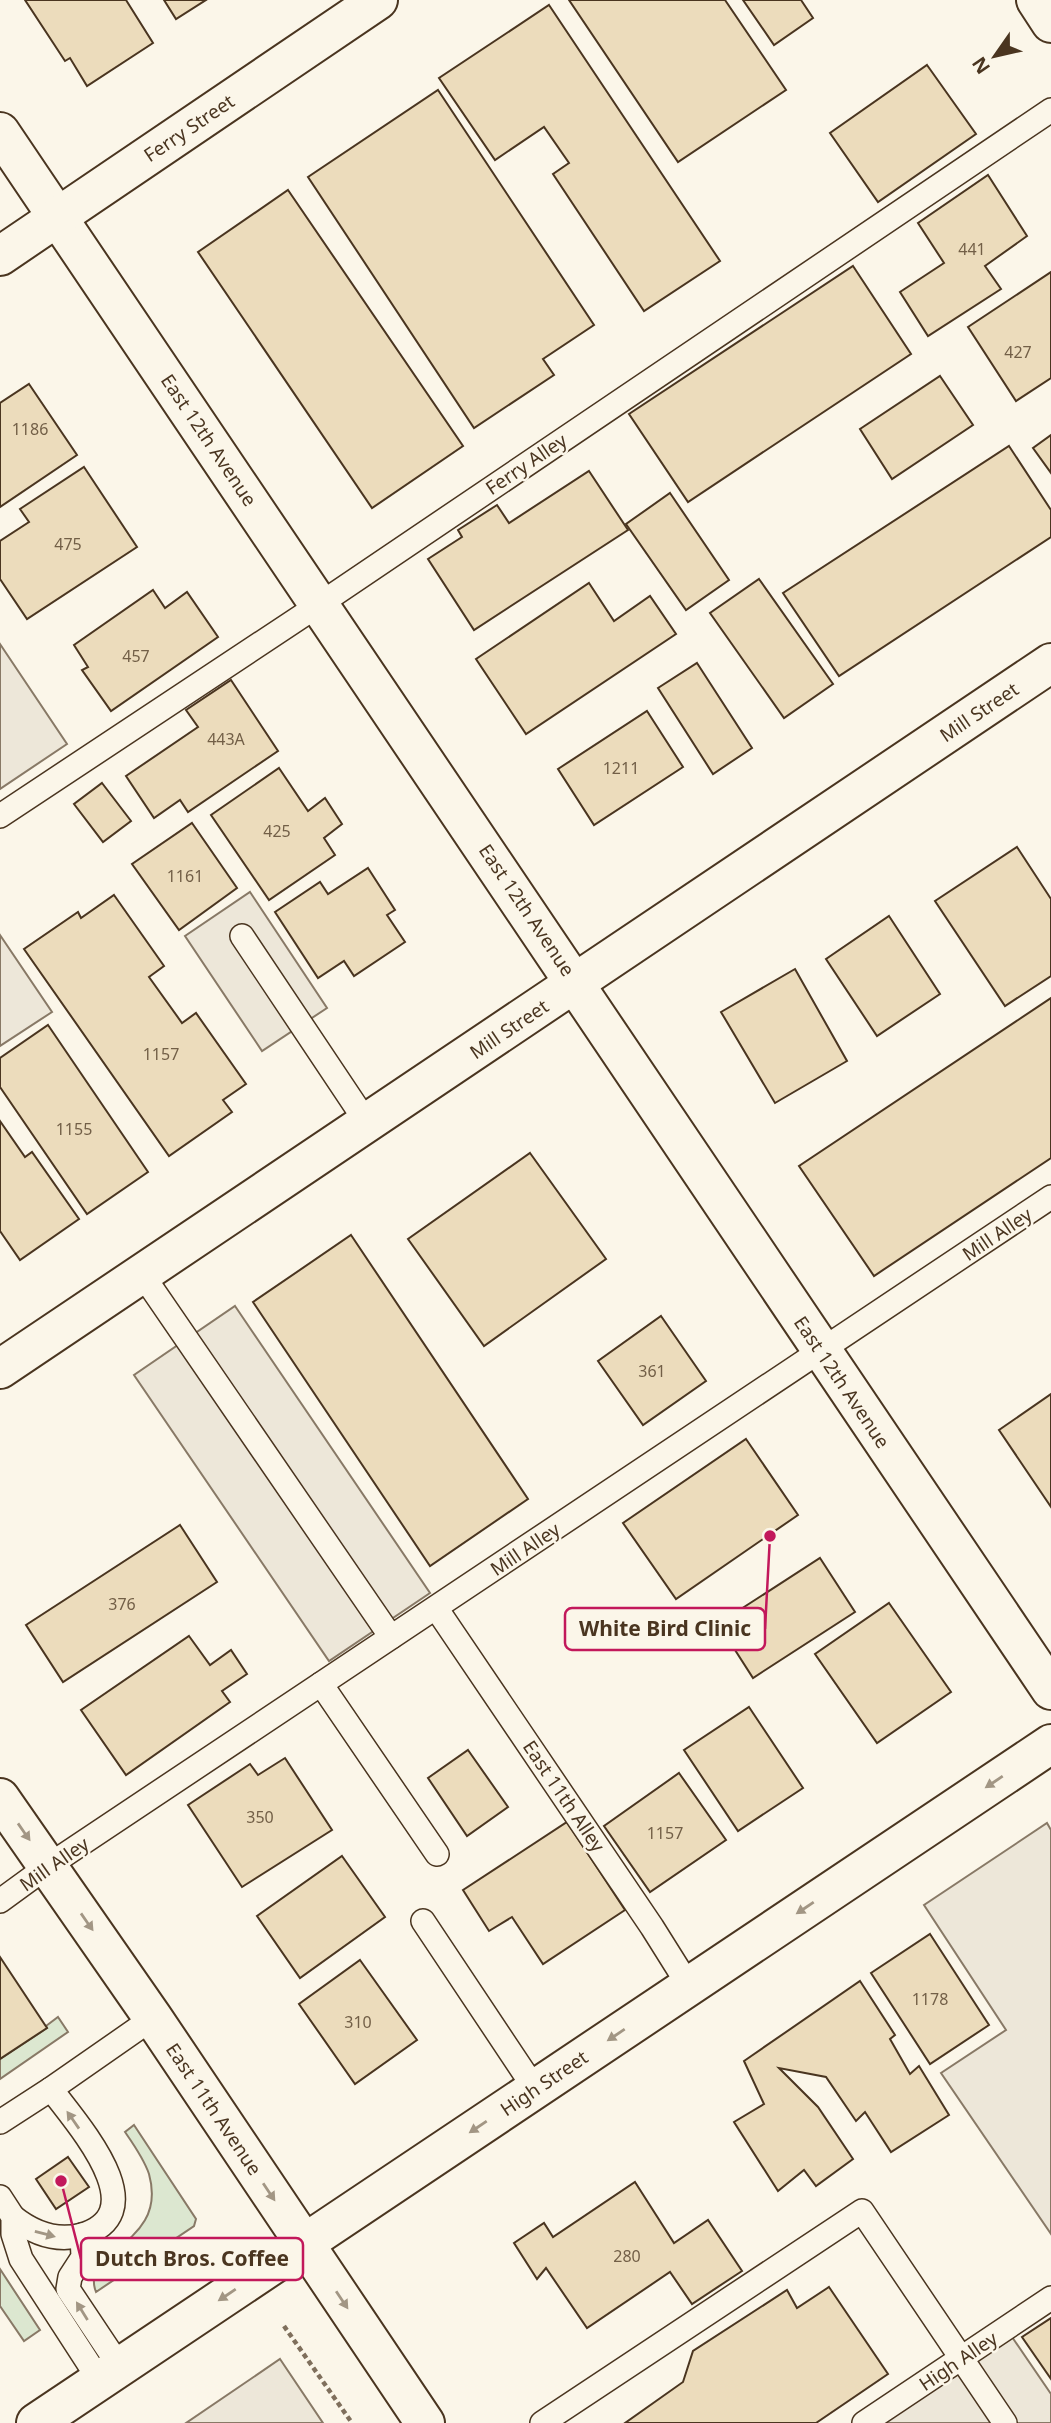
<svg xmlns="http://www.w3.org/2000/svg" width="1051" height="2423" viewBox="0 0 1051 2423" font-family="'Noto Sans',sans-serif">
  <style>
    .green { fill: #dce7d0; stroke: #887966; stroke-width: 2 }
    .parking { fill: #ede7d9; stroke: #887966; stroke-width: 2 }
    .building { fill: #ecdcbc; stroke: #4a3520; stroke-width: 2 }
    .lines { fill: none; stroke-linecap: round; stroke-linejoin: round }
    .service-casing { stroke: #4a3520; stroke-width: 26 }
    .minor-casing { stroke: #4a3520; stroke-width: 42 }
    .tertiary-casing { stroke: #4a3520; stroke-width: 42 }
    .secondary-casing { stroke: #4a3520; stroke-width: 42 }
    .path { stroke: #7f6f5c; stroke-width: 4.5; stroke-dasharray: 5 3.5; stroke-linecap: butt }
    .service { stroke: #fbf6e9; stroke-width: 23 }
    .minor { stroke: #fbf6e9; stroke-width: 38 }
    .tertiary { stroke: #fbf6e9; stroke-width: 38 }
    .secondary { stroke: #fbf6e9; stroke-width: 38 }
    .oneway { fill: #a29684 }
    .labels { text-anchor: middle; stroke-width: 5; stroke-linejoin: round; paint-order: stroke }
    .number-label { font-size: 16px; fill: #725f47 }
    .street-label { font-size: 19px; fill: #4a3520; stroke: #fbf6e9 }
    .leader { fill: none; stroke: #c2185b; stroke-width: 2.5 }
    .callout-dot { fill: #c2185b; stroke: #fbf6e9; stroke-width: 2.5 }
    .callout { fill: #fbf6e9; stroke: #c2185b; stroke-width: 2.5 }
    .callout-label { font-size: 21px; text-anchor: middle; font-weight: bold; fill: #4a3520 }
  </style>
  <rect width="100%" height="100%" fill="#fbf6e9"/>
  <g class="green">
    <path d="M58,2017L68,2032L0,2079V2059L47,2028L46,2026Z"/>
    <path d="M134,2125L196,2219L194,2226L96,2292C79,2249 169,2246 149,2174C144,2159 134,2145 125,2132Z"/>
    <path d="M0,2269L40,2330L24,2341L0,2306Z"/>
  </g>
  <g class="parking">
    <path d="M0,644L67,744L0,789Z"/>
    <path d="M250,892L327,1008L262,1051L185,936Z"/>
    <path d="M0,935L52,1012L0,1046Z"/>
    <path d="M235,1306L430,1593L329,1661L134,1375Z"/>
    <path d="M1047,1823L1051,1830V2234L941,2073L1006,2030L924,1905Z"/>
    <path d="M1010,2334L1051,2394V2423H877Z"/>
    <path d="M280,2359L323,2423H186Z"/>
  </g>
  <g class="building">
    <path d="M25,0H126L153,43L87,86L70,58L65,61Z"/>
    <path d="M164,0H206L176,19Z"/>
    <path d="M569,0H725L786,90L678,162Z"/>
    <path d="M743,0H801L813,18L774,45Z"/>
    <path d="M549,5L720,261L644,311L553,174L569,163L544,127L495,160L439,78Z"/>
    <path d="M927,65L976,134L878,202L830,133Z"/>
    <path d="M438,90L594,325L543,359L554,375L474,428L308,177Z"/>
    <path d="M988,175L1027,236L985,266L1001,289L928,336L900,292L944,263L918,223Z"/>
    <path d="M288,190L463,446L372,508L198,252Z"/>
    <path d="M853,266L911,354L688,502L629,414Z"/>
    <path d="M1051,272V378L1016,401L968,327Z"/>
    <path d="M940,376L973,425L892,479L860,429Z"/>
    <path d="M29,384L77,455L0,507V403Z"/>
    <path d="M1051,435V473L1033,448Z"/>
    <path d="M1009,446L1051,510V537L839,676L783,593Z"/>
    <path d="M84,467L137,547L27,619L0,579V541L29,522L20,509Z"/>
    <path d="M589,471L628,530L474,630L428,559L462,537L458,530L497,505L509,523Z"/>
    <path d="M670,493L729,580L686,610L626,524Z"/>
    <path d="M759,579L833,684L784,718L710,613Z"/>
    <path d="M589,583L614,621L650,596L676,634L526,734L476,659Z"/>
    <path d="M153,590L165,608L187,592L218,637L111,711L82,670L88,667L74,645Z"/>
    <path d="M697,663L752,748L713,774L658,688Z"/>
    <path d="M231,680L278,751L188,812L180,800L154,818L126,776L198,727L186,710Z"/>
    <path d="M647,711L683,767L594,825L558,769Z"/>
    <path d="M279,768L308,811L325,798L342,824L324,838L335,855L269,900L211,815Z"/>
    <path d="M102,783L131,821L103,842L74,804Z"/>
    <path d="M192,823L237,888L179,930L132,864Z"/>
    <path d="M1017,847L1051,899V976L1005,1006L935,901Z"/>
    <path d="M368,868L395,910L387,915L405,942L354,976L344,961L318,978L275,912L320,882L328,894Z"/>
    <path d="M114,895L164,966L149,977L182,1023L196,1013L246,1084L223,1100L232,1112L169,1156L24,949L78,912L81,918Z"/>
    <path d="M889,916L940,994L877,1036L826,959Z"/>
    <path d="M795,969L847,1061L775,1103L721,1012Z"/>
    <path d="M1051,998V1158L874,1276L799,1166Z"/>
    <path d="M48,1025L148,1172L87,1214L0,1087V1058Z"/>
    <path d="M0,1121L25,1157L32,1152L79,1219L20,1260L0,1231Z"/>
    <path d="M530,1153L606,1259L484,1346L408,1239Z"/>
    <path d="M351,1235L528,1499L430,1566L253,1302Z"/>
    <path d="M661,1316L706,1381L643,1425L598,1361Z"/>
    <path d="M1051,1394V1507L999,1430Z"/>
    <path d="M746,1439L798,1515L676,1599L623,1523Z"/>
    <path d="M180,1525L217,1582L63,1682L26,1625Z"/>
    <path d="M820,1558L855,1612L753,1678L728,1639L751,1624L741,1609Z"/>
    <path d="M889,1603L951,1692L877,1743L815,1654Z"/>
    <path d="M189,1636L210,1665L231,1650L247,1674L222,1691L230,1702L126,1775L81,1710Z"/>
    <path d="M749,1707L803,1788L738,1831L684,1750Z"/>
    <path d="M468,1750L508,1807L467,1836L428,1778Z"/>
    <path d="M285,1758L332,1830L242,1887L188,1805L250,1764L258,1775Z"/>
    <path d="M679,1773L726,1840L650,1892L604,1826Z"/>
    <path d="M567,1822L625,1910L543,1964L512,1917L489,1931L463,1890Z"/>
    <path d="M342,1856L385,1917L300,1978L257,1916Z"/>
    <path d="M930,1934L989,2025L930,2064L871,1973Z"/>
    <path d="M0,1957L47,2028L0,2059Z"/>
    <path d="M360,1960L417,2040L355,2084L299,2004Z"/>
    <path d="M860,1981L895,2035L890,2039L910,2074L919,2066L949,2115L891,2152L865,2112L856,2121L826,2077L779,2068L818,2107L853,2159L816,2186L804,2170L778,2191L734,2122L764,2104L744,2061Z"/>
    <path d="M68,2157L89,2187L56,2209L36,2179Z"/>
    <path d="M635,2182L674,2243L708,2220L742,2271L692,2304L670,2272L587,2328L546,2268L537,2279L514,2243L544,2223L553,2237Z"/>
    <path d="M829,2287L888,2374L816,2423H625L683,2382L693,2351L787,2290L797,2308Z"/>
    <path d="M1051,2318V2379L1022,2337Z"/>
  </g>
  <g class="lines">
    <defs>
      <g id="service">
        <path d="M0,816L320,604L1051,110"/>
        <path d="M242,936L367,1123"/>
        <path d="M142,1274L391,1637"/>
        <path d="M436,1608L652,1927L689,1986"/>
        <path d="M321,1684L437,1854"/>
        <path d="M0,1901L48,1866L1051,1197"/>
        <path d="M423,1921L535,2089"/>
        <path d="M51,2089C77,2124 157,2212 82,2235L83,2257L70,2277L68,2289L120,2367"/>
        <path d="M0,2122L51,2089L153,2018"/>
        <path d="M0,2197L13,2217V2234L21,2259L100,2381"/>
        <path d="M13,2217C33,2233 56,2242 82,2235"/>
        <path d="M542,2423L862,2211L1005,2423"/>
        <path d="M864,2423L1051,2298"/>
      </g>
      <g id="minor">
        <path d="M0,132L1051,1690"/>
        <path d="M0,256L378,0"/>
        <path d="M0,1369L1051,663"/>
      </g>
      <path id="tertiary" d="M36,2423L1051,1744"/>
      <g id="secondary">
        <path d="M1036,0L1051,23"/>
        <path d="M0,1798L153,2018L425,2423"/>
      </g>
    </defs>
    <use href="#service" class="service-casing"/>
    <use href="#minor" class="minor-casing"/>
    <use href="#tertiary" class="tertiary-casing"/>
    <use href="#secondary" class="secondary-casing"/>
    <path class="path" d="M284,2326L352,2423"/>
    <use href="#service" class="service"/>
    <use href="#minor" class="minor"/>
    <use href="#tertiary" class="tertiary"/>
    <use href="#secondary" class="secondary"/>
  </g>
  <defs><path id="oneway-solid" d="M-6-.8H1V-3.2L6.5 0L1 3.2V.8H-6Z" transform="scale(1.75)"/></defs>
  <g class="oneway">
    <use href="#oneway-solid" transform="translate(994 1782) rotate(146)"/>
    <use href="#oneway-solid" transform="translate(24 1832) rotate(55)"/>
    <use href="#oneway-solid" transform="translate(805 1908) rotate(146)"/>
    <use href="#oneway-solid" transform="translate(87 1922) rotate(55)"/>
    <use href="#oneway-solid" transform="translate(616 2035) rotate(146)"/>
    <use href="#oneway-solid" transform="translate(73 2120) rotate(-125)"/>
    <use href="#oneway-solid" transform="translate(478 2127) rotate(146)"/>
    <use href="#oneway-solid" transform="translate(269 2192) rotate(56)"/>
    <use href="#oneway-solid" transform="translate(45 2234) rotate(15)"/>
    <use href="#oneway-solid" transform="translate(227 2295) rotate(146)"/>
    <use href="#oneway-solid" transform="translate(342 2300) rotate(56)"/>
    <use href="#oneway-solid" transform="translate(82 2311) rotate(-122)"/>
  </g>
  <g class="labels">
    <g class="number-label">
      <text x="972" y="255">441</text>
      <text x="1018" y="358">427</text>
      <text x="30" y="435">1186</text>
      <text x="68" y="550">475</text>
      <text x="136" y="662">457</text>
      <text x="226" y="745">443A</text>
      <text x="621" y="774">1211</text>
      <text x="277" y="837">425</text>
      <text x="185" y="882">1161</text>
      <text x="161" y="1060">1157</text>
      <text x="74" y="1135">1155</text>
      <text x="652" y="1377">361</text>
      <text x="122" y="1610">376</text>
      <text x="260" y="1823">350</text>
      <text x="665" y="1839">1157</text>
      <text x="930" y="2005">1178</text>
      <text x="358" y="2028">310</text>
      <text x="627" y="2262">280</text>
    </g>
    <g class="street-label">
      <text transform="translate(189 128) rotate(-34)" y="7">Ferry Street</text>
      <text transform="translate(209 440) rotate(56)" y="7">East 12th Avenue</text>
      <text transform="translate(526 464) rotate(-34)" y="7">Ferry Alley</text>
      <text transform="translate(979 712) rotate(-34)" y="7">Mill Street</text>
      <text transform="translate(527 910) rotate(56)" y="7">East 12th Avenue</text>
      <text transform="translate(509 1029) rotate(-34)" y="7">Mill Street</text>
      <text transform="translate(997 1234) rotate(-34)" y="7">Mill Alley</text>
      <text transform="translate(842 1382) rotate(56)" y="7">East 12th Avenue</text>
      <text transform="translate(525 1549) rotate(-34)" y="7">Mill Alley</text>
      <text transform="translate(564 1796) rotate(56)" y="7">East 11th Alley</text>
      <text transform="translate(54 1864) rotate(-35)" y="7">Mill Alley</text>
      <text transform="translate(544 2083) rotate(-34)" y="7">High Street</text>
      <text transform="translate(214 2109) rotate(56)" y="7">East 11th Avenue</text>
      <text transform="translate(958 2361) rotate(-34)" y="7">High Alley</text>
    </g>
  </g>
  <path class="leader" d="M770 1536L765 1629M61 2181L81 2259"/>
  <g class="callout-dot">
    <circle cx="770" cy="1536" r="7"/>
    <circle cx="61" cy="2181" r="7"/>
  </g>
  <g class="callout">
    <rect x="565" y="1608" width="200" height="42" rx="7"/>
    <rect x="81" y="2238" width="222" height="42" rx="7"/>
  </g>
  <g class="callout-label">
    <text x="665" y="1636">White Bird Clinic</text>
    <text x="192" y="2266">Dutch Bros. Coffee</text>
  </g>
  <g transform="translate(995 56) rotate(236)" stroke="#fbf6e9" stroke-width="5" paint-order="stroke">
  <path d="M0-5L12 26L0 18L-12 26Z" fill="#4a3520"/>
  <text y="-10" font-size="19" font-weight="bold" text-anchor="middle" fill="#4a3520">N</text>
  </g>
</svg>
